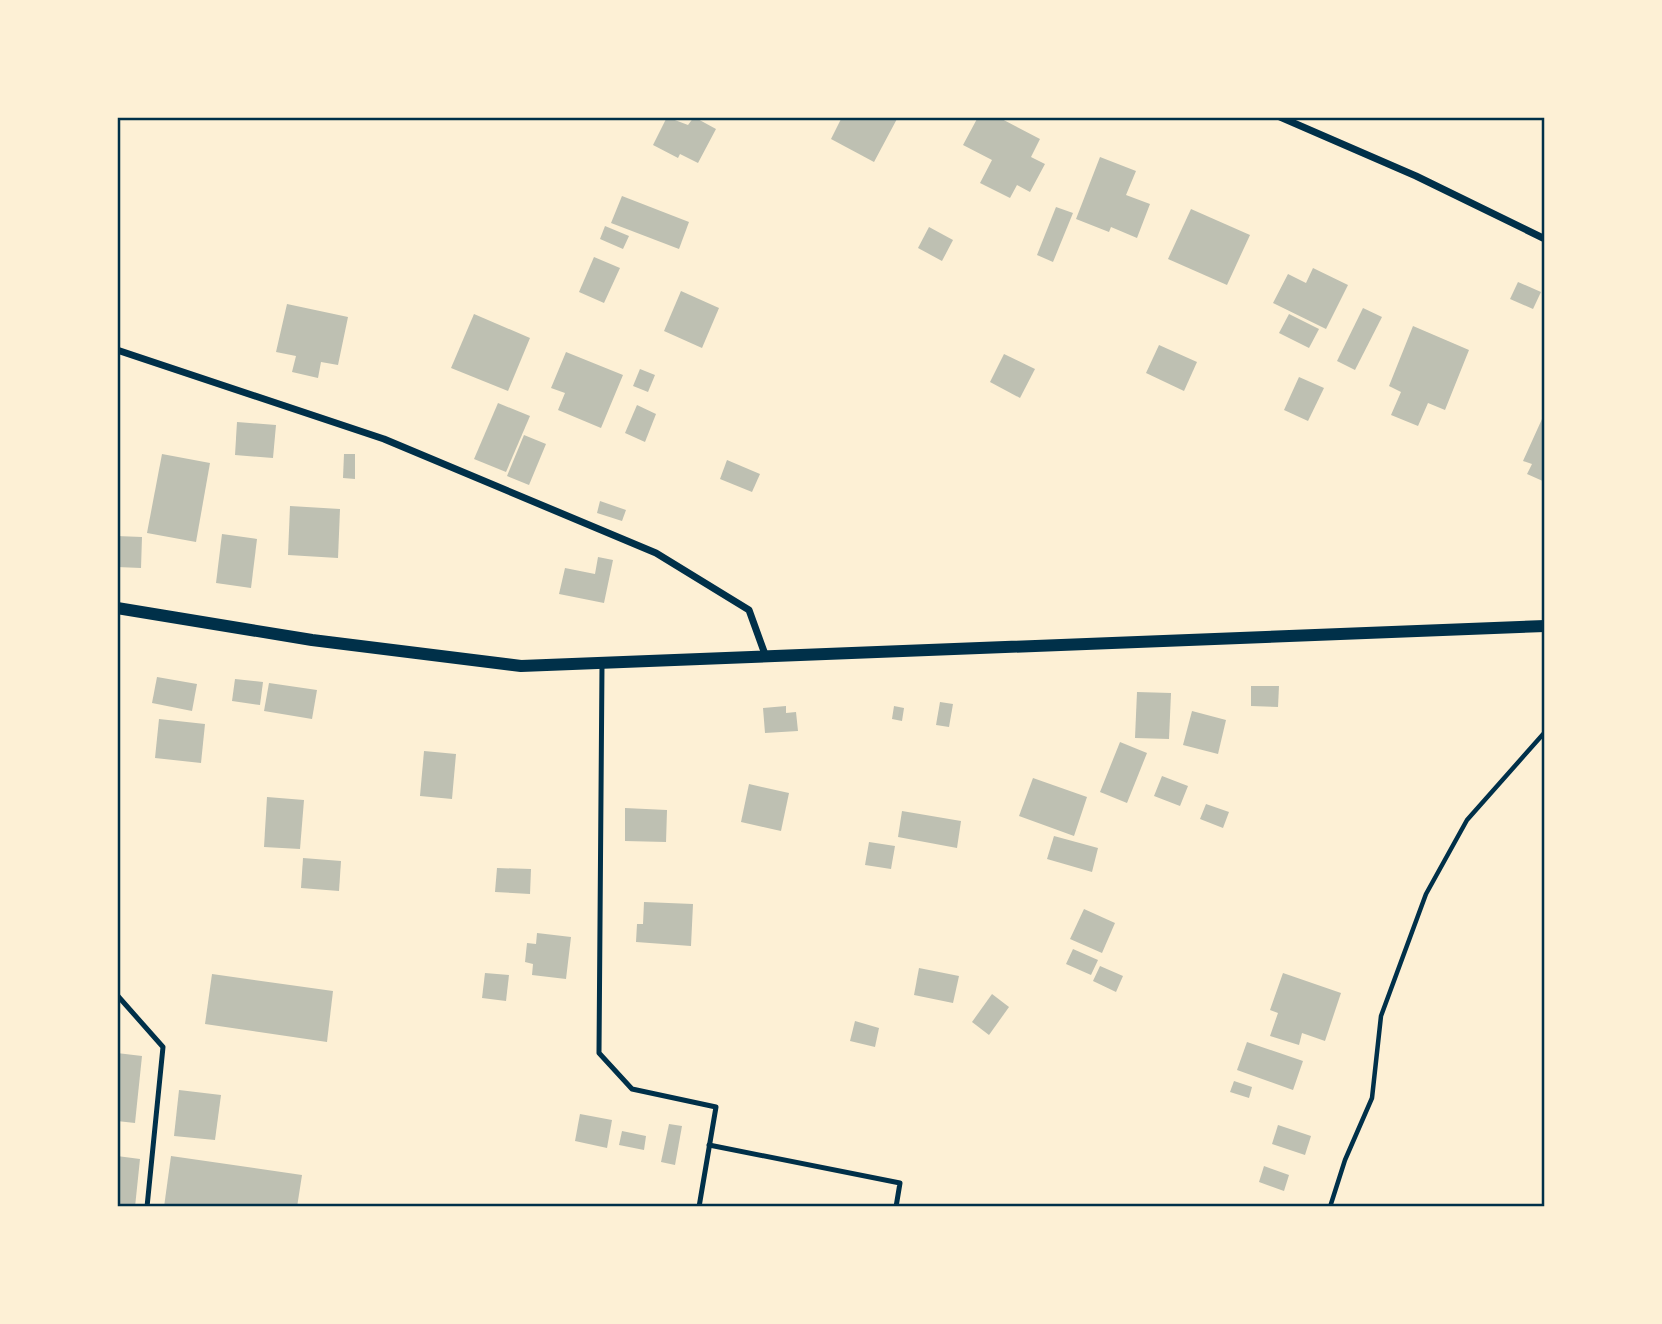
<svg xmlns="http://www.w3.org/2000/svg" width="1662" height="1324" viewBox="0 0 1662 1324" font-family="Georgia,serif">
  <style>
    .building { fill: #bec0b2 }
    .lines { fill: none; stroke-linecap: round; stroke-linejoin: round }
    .path { stroke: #003049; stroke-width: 4.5 }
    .service { stroke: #003049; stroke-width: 5 }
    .minor { stroke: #003049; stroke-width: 7 }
    .tertiary { stroke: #003049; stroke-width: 12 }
    .neatline { fill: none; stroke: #003049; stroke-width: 2.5 }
  </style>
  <rect width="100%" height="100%" fill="#fdf0d5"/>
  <g class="building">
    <path d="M667,117L688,125L694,117L716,129L698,163L680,154L678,158L653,145Z"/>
    <path d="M842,117H898L874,162L831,139Z"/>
    <path d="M978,117H998L1040,139L1031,157L1045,164L1030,192L1017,185L1010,198L980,183L992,160L963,145Z"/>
    <path d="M1100,157L1136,171L1126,195L1150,204L1137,238L1111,227L1109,232L1076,219Z"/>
    <path d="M622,196L689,222L679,249L611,223Z"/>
    <path d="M1056,207L1073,213L1053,262L1037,255Z"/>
    <path d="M1191,209L1250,235L1227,285L1168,259Z"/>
    <path d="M605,226L629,236L623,249L600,239Z"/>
    <path d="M929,227L953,240L942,261L918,248Z"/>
    <path d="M594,257L620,268L604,303L579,292Z"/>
    <path d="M1313,268L1348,285L1326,329L1273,303L1288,274L1306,283Z"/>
    <path d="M1518,282L1541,292L1533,309L1510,299Z"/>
    <path d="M681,291L719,308L702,348L664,331Z"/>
    <path d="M287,304L348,317L338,365L321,362L318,378L292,372L296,356L276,352Z"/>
    <path d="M1363,308L1382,317L1355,370L1337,361Z"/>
    <path d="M474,314L530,338L508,391L451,368Z"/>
    <path d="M1289,314L1319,329L1309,348L1279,333Z"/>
    <path d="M1413,326L1469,350L1445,410L1428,403L1418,426L1391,415L1401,392L1389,386Z"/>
    <path d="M1159,345L1197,362L1184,391L1146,373Z"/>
    <path d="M566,352L623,375L601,428L558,410L565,393L551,388Z"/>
    <path d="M1004,354L1035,369L1020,398L990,382Z"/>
    <path d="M640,369L655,375L648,392L633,386Z"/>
    <path d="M1299,377L1324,388L1308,421L1284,410Z"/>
    <path d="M498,403L530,416L506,472L474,459Z"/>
    <path d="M637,405L656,414L645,442L625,433Z"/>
    <path d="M1542,419L1545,420V482L1527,474L1532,464L1523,461Z"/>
    <path d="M237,422L276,425L273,458L235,455Z"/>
    <path d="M524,435L546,444L529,485L507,476Z"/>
    <path d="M162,454L210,463L196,542L147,533Z"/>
    <path d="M344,454H355V479L343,478Z"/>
    <path d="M727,460L760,474L752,492L720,479Z"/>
    <path d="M600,501L626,510L622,521L597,513Z"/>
    <path d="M290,506L340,509L338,558L288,555Z"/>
    <path d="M222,534L257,539L251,588L216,583Z"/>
    <path d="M117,536L142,537L141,568L117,567Z"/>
    <path d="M598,557L613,560L604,603L559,594L565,568L595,574Z"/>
    <path d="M157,677L197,684L192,711L152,703Z"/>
    <path d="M235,679L263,682L260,705L232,701Z"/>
    <path d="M269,683L317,690L312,719L264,711Z"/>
    <path d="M1251,686H1279L1278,707L1251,706Z"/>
    <path d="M1137,692L1171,693L1169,739L1135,738Z"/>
    <path d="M940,702L953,704L949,727L936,725Z"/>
    <path d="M786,706V713L796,712L798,731L765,733L763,708Z"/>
    <path d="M894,706L904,708L902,721L892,719Z"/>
    <path d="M1192,711L1226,720L1218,754L1183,745Z"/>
    <path d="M159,719L205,724L201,763L155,758Z"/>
    <path d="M1120,742L1147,753L1127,803L1100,792Z"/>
    <path d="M424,751L456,754L452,799L420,796Z"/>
    <path d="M1162,776L1188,786L1180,806L1154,796Z"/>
    <path d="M1033,778L1087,797L1074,836L1019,816Z"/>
    <path d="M749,784L789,793L781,831L741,822Z"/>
    <path d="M267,797L304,800L300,849L264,847Z"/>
    <path d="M1206,804L1229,812L1223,828L1200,819Z"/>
    <path d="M625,808L667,810L666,842L625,841Z"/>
    <path d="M902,811L961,821L957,848L898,837Z"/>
    <path d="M1054,836L1098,848L1092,872L1047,859Z"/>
    <path d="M869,842L895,846L891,869L865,865Z"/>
    <path d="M303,858L341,861L339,891L301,888Z"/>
    <path d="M497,868L531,869L530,894L495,892Z"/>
    <path d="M644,902L693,904L691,946L636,942L637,924H643Z"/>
    <path d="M1084,909L1115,923L1102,953L1070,939Z"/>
    <path d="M537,933L571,937L566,979L532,975L533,964L525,962L527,943L536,944Z"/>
    <path d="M1073,949L1098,960L1091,975L1066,964Z"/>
    <path d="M1100,966L1123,976L1116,992L1093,981Z"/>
    <path d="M919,968L959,976L953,1003L914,995Z"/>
    <path d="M485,973L509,975L506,1001L482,998Z"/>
    <path d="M1283,973L1341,993L1325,1041L1302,1033L1299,1045L1270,1036L1278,1013L1270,1010Z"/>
    <path d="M212,974L333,991L327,1042L205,1024Z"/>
    <path d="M992,994L1009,1007L989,1035L972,1022Z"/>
    <path d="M855,1021L879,1028L875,1047L850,1041Z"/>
    <path d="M1247,1042L1303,1061L1293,1090L1237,1070Z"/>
    <path d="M117,1053L142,1056L135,1123L117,1121Z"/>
    <path d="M1234,1081L1252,1087L1249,1098L1230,1092Z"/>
    <path d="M179,1090L221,1095L215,1140L174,1136Z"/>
    <path d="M580,1114L612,1120L607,1148L575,1141Z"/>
    <path d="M669,1124L682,1126L675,1165L661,1162Z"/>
    <path d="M1278,1125L1311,1136L1305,1155L1272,1144Z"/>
    <path d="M622,1131L646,1136L644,1150L619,1145Z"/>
    <path d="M117,1156L140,1159L135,1207H117Z"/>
    <path d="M171,1156L302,1175L297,1207H164Z"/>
    <path d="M1264,1166L1289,1175L1284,1191L1259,1182Z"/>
  </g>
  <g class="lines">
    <path class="path" d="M1330,1207L1345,1160L1372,1098L1381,1016L1426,894L1467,820L1545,732"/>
    <g class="service">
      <path d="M602,665L599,1053L632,1089L716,1107L699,1207"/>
      <path d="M117,995L163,1047L147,1207"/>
      <path d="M709,1145L900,1183L896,1207"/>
    </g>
    <g class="minor">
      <path d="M1280,117L1416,176L1545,239"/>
      <path d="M117,350L384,439L656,553L749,610L766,657"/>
    </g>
    <path class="tertiary" d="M117,608L312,640L521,666L1545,626"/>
  </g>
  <rect width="1662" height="1324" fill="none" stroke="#fdf0d5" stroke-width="238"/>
  <rect x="119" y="119" width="1424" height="1086" class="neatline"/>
</svg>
